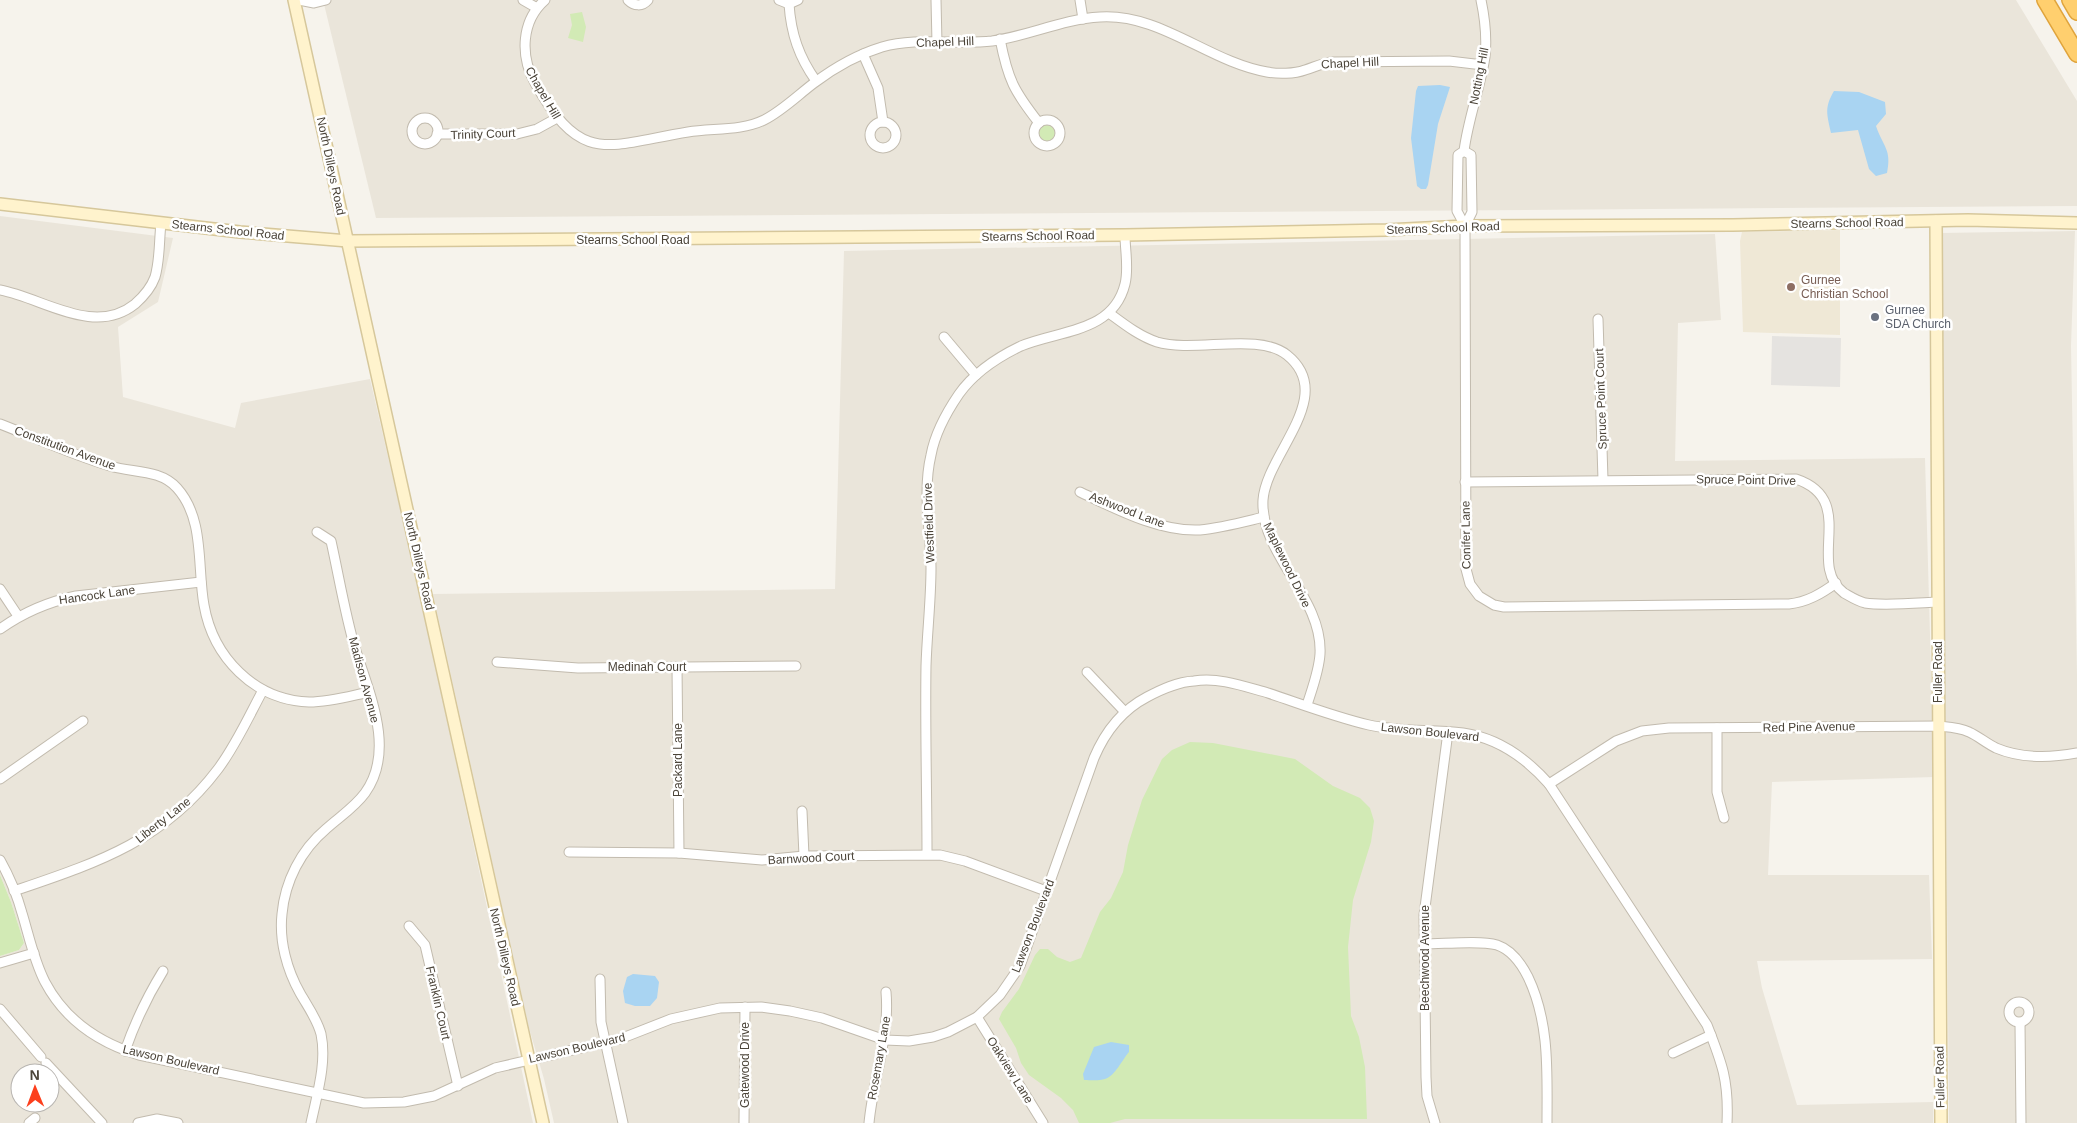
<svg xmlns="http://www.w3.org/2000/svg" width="2077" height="1123" viewBox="0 0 2077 1123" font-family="Arial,sans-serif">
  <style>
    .residential { fill: #eae5da; fill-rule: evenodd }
    .education { fill: #efe8d6 }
    .green { fill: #d2eab5 }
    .parking { fill: #e5e3e0 }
    .water { fill: #a9d4f2 }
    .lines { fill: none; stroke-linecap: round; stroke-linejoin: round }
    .street-casing { stroke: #c2bbae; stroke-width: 11 }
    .secondary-casing { stroke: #d6c79b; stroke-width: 14 }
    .highway-casing { stroke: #e0a43c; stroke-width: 18 }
    .street { stroke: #fff; stroke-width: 9 }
    .secondary { stroke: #fff3cd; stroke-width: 11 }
    .highway { stroke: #ffcf6e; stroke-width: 15 }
    .education-dot { fill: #8d6e63; stroke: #fff; stroke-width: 2 }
    .worship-dot { fill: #6b7280; stroke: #fff; stroke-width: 2 }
    .labels { text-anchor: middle; stroke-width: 5; stroke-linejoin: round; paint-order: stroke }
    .street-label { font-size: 12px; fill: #4b4439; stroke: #fff }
    .education-label { font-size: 12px; fill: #785e54; stroke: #fff; text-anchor: start }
    .worship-label { font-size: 12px; fill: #5b616d; stroke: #fff; text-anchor: start }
  </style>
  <rect width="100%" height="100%" fill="#f6f3ec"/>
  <g class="residential">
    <path d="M323,0H2016L2077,101V206L376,218Z"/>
    <path d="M0,216L173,238L158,302L118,327L123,397L235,428L241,403L370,379L423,608L533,1123H0V956L19,950L24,943L11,902L0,875ZM20,1073H50V1103H20Z"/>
    <path d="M2075,231L2071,346L2077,675V1123H1949L1941,233Z"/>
    <path d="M1715,234L1721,320L1678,323L1675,461L1925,458L1934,777L1772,782L1768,875H1929L1932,959L1757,961L1762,988L1797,1105L1933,1102V1123H554L544,1079L529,1028L433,594L835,589L844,251Z"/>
  </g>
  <path class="education" d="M1840,230V335L1743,332L1740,241L1742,232Z"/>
  <g class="green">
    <path d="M582,12L586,27L583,42L568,38L572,25L570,14Z"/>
    <circle cx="1047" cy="133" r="8"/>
    <path d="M1190,742L1213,743L1295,759L1333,786L1360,798L1370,808L1374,821L1371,842L1353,900L1348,947L1351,1016L1359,1037L1365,1067L1367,1119H1125L1110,1123H1079L1073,1110L1061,1098L1029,1075L1021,1063L1016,1048L999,1019L1002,1012L1019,989L1035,955L1040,949H1048L1057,957L1070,962L1081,958L1100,912L1111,898L1123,872L1128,845L1142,800L1162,759L1172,750Z"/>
    <path d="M0,875L11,902L24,943L19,950L0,956Z"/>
  </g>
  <path class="parking" d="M1772,336L1841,338L1840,387L1771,385Z"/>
  <g class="water">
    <path d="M1440,85L1450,87L1438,124L1428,185L1426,189H1421L1417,186L1411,138L1416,91L1418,86Z"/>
    <path d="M1834,91L1859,92L1885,102L1886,114L1876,126C1883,147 1892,149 1887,173L1876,176L1869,169L1858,130L1831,133C1827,114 1824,108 1834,91Z"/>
    <path d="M633,974L655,976L659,982L657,998L650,1006H635L625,1003L623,991L627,977Z"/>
    <path d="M1111,1042L1129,1045V1052C1122,1060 1115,1076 1105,1079C1099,1081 1090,1080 1084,1080L1083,1074L1094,1047Z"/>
  </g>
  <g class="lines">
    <defs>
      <g id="street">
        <path d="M299,0L314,3L326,0"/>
        <path d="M523,0L537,8"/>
        <path d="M545,0C521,21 520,56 535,83C582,167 608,145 688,132C712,128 742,131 764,120C782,111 798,95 814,83C834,68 859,54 882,47C916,37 957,45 992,41C1028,36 1063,19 1100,17C1160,13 1209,62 1267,72C1278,74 1294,74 1305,70C1315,67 1322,63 1332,62L1449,61L1483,65"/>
        <path d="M628,0C634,6 642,7 648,0"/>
        <path d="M779,0L789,4L798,0"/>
        <path d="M936,0L937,43"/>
        <path d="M1080,0L1083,19"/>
        <path d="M789,4C791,34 799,57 816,81"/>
        <path d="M1000,39C1008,80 1014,91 1039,123"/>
        <path d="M863,54L878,88L883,122"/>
        <circle cx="425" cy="131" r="13"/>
        <circle cx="1047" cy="133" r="13"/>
        <circle cx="883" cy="135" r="13"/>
        <path d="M437,134H517L537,129L557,118"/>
        <path d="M1464,151L1471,155L1472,212L1465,226L1466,569L1470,584L1479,596L1494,605L1504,607L1789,604C1807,602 1821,594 1836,583"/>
        <path d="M1465,226L1457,211L1458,155L1464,151C1468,119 1480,89 1485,57C1487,38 1485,19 1481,0"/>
        <path d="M0,290C43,298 94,337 135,304C143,297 151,288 155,277C160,260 159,241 161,223"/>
        <path d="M1109,313C1124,324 1139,336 1157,342C1194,353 1259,332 1287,355C1338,396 1266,454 1263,500C1260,555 1323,597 1320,654C1319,671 1312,689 1307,705"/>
        <path d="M1598,319L1603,480"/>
        <path d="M944,337L976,375"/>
        <path d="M0,424C36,438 73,455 110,466C133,473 160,469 177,488C205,519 197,567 204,605C213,657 254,700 309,702C330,702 350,696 369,692"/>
        <path d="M1465,482L1796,479C1859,500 1805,564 1844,593C1851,597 1857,601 1865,603C1884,606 1917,603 1938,602"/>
        <path d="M1080,492C1116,509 1159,532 1200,530C1221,528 1243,522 1264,517"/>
        <path d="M0,589L18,616"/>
        <path d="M0,629C24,612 47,602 76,596L201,582"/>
        <path d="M497,662L578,668L796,666"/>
        <path d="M677,667L679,853"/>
        <path d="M1087,672L1125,712"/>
        <path d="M1717,728V792L1724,818"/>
        <path d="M0,779L83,721"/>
        <path d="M1549,784L1616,741L1642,731L1669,728L1938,726C1949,727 1959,727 1969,732C1978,736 1986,743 1996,748C2022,759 2050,758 2077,753"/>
        <path d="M802,811L804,856"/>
        <path d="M569,852L679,853L762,860L804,856L940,855L965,861L1046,891"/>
        <path d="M927,854C927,792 925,729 926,666C927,633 931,601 931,568C931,530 922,493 931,455C935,433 946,413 959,394C974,373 998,357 1021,346C1059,330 1113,333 1125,284C1129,268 1125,251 1125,235"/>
        <path d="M0,860C9,876 17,895 22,913C29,936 34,961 45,982C65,1020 100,1043 139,1055L364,1103L404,1102L434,1096L495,1068L620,1039L671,1019L720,1008L761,1007L790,1011L822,1018L885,1040L909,1041L933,1037L948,1032L977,1017L1000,995L1020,966L1094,758C1105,732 1122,710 1147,697C1162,689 1177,682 1194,681C1219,677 1243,686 1268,693C1301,704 1335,717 1369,725C1400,732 1432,729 1463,733C1499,738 1526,758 1549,784L1707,1025C1722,1063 1729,1081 1727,1123"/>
        <path d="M14,891C96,863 163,842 218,769C236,745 249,716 263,690"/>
        <path d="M409,926L425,945L458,1086"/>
        <path d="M1425,944C1444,944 1480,940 1497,945C1512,950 1521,963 1528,977C1550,1023 1547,1073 1547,1123"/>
        <path d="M0,963L34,953"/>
        <path d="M600,979L601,1022L623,1123"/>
        <circle cx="2019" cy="1012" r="10"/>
        <path d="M0,1009L41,1057"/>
        <path d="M977,1017L1043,1123"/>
        <path d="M2020,1023L2021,1123"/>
        <path d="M125,1051C135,1022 147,997 163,971"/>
        <path d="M1673,1053L1711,1035"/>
        <path d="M46,1063L102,1123"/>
        <path d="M29,1123L35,1118"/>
        <path d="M138,1123L157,1119L178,1123"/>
        <path d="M311,1123C317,1094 327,1063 321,1034C317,1019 308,1007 300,993C287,970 279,941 282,914C285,881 301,850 326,829C339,817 354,808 365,793C396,750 369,693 355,648C345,614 339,577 331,541L317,532"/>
        <path d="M744,1123L745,1007"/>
        <path d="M869,1123C873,1079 890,1037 886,992"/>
        <path d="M1435,1123L1427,1096L1426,1077L1424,915L1448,732"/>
      </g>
      <g id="secondary">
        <path d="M294,0C379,374 458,749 543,1123"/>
        <path d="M0,204L240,232L348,241L1125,235L1386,230L1465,226L1733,225L1968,220L2077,223"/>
        <path d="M1936,221L1941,1123"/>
      </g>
      <g id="highway">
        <path d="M2045,0L2077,54"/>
        <path d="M2070,0L2077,12"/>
      </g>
    </defs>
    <use href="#street" class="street-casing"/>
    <use href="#secondary" class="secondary-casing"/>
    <use href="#highway" class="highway-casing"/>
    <use href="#street" class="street"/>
    <use href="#secondary" class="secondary"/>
    <use href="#highway" class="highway"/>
  </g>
  <circle class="education-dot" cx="1791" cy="287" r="5"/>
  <circle class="worship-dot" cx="1875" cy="317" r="5"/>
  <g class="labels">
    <g class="street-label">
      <text transform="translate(945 42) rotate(-2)" y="4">Chapel Hill</text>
      <text transform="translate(1350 63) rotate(-3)" y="4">Chapel Hill</text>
      <text transform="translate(1479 76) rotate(-79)" y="4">Notting Hill</text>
      <text transform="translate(543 93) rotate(60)" y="4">Chapel Hill</text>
      <text transform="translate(483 134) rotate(-2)" y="4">Trinity Court</text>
      <text transform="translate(331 166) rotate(78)" y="4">North Dilleys Road</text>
      <text transform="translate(1847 223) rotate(-1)" y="4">Stearns School Road</text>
      <text transform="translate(1443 228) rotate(-2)" y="4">Stearns School Road</text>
      <text transform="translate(228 230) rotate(6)" y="4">Stearns School Road</text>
      <text transform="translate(1038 236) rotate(-1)" y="4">Stearns School Road</text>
      <text x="633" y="244">Stearns School Road</text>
      <text transform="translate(1601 399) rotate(-92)" y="4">Spruce Point Court</text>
      <text transform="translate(65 448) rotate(20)" y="4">Constitution Avenue</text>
      <text transform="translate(1746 480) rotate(1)" y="4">Spruce Point Drive</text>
      <text transform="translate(1127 510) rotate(21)" y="4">Ashwood Lane</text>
      <text transform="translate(929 523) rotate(-92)" y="4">Westfield Drive</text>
      <text transform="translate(1466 535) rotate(-91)" y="4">Conifer Lane</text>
      <text transform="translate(419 561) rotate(77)" y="4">North Dilleys Road</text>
      <text transform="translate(1287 565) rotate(64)" y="4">Maplewood Drive</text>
      <text transform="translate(97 595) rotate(-8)" y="4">Hancock Lane</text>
      <text x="647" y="671">Medinah Court</text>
      <text transform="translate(1938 672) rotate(-90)" y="4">Fuller Road</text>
      <text transform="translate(364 680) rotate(75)" y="4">Madison Avenue</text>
      <text transform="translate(1809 727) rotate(-1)" y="4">Red Pine Avenue</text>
      <text transform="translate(1430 732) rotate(6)" y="4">Lawson Boulevard</text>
      <text transform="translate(678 760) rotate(-90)" y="4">Packard Lane</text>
      <text transform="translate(163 820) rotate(-38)" y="4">Liberty Lane</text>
      <text transform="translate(811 858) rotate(-3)" y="4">Barnwood Court</text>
      <text transform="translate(1033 926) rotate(-69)" y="4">Lawson Boulevard</text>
      <text transform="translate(505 957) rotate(77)" y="4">North Dilleys Road</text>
      <text transform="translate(1425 958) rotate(-90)" y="4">Beechwood Avenue</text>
      <text transform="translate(438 1003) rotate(77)" y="4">Franklin Court</text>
      <text transform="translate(577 1048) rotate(-13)" y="4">Lawson Boulevard</text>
      <text transform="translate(879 1058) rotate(-80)" y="4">Rosemary Lane</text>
      <text transform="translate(171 1060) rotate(13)" y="4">Lawson Boulevard</text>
      <text transform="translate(745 1065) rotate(-90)" y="4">Gatewood Drive</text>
      <text transform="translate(1010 1070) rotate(58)" y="4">Oakview Lane</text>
      <text transform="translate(1940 1077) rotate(-91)" y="4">Fuller Road</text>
    </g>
    <g class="education-label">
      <text x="1801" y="284">Gurnee<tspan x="1801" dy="14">Christian School</tspan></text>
    </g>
    <g class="worship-label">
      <text x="1885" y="314">Gurnee<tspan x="1885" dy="14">SDA Church</tspan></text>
    </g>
  </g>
  <g transform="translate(35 1088) rotate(359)"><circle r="24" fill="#ffffff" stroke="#b7b4b0"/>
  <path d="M0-4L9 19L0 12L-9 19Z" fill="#fc3f1d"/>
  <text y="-8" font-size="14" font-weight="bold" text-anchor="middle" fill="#4b4439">N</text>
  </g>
</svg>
